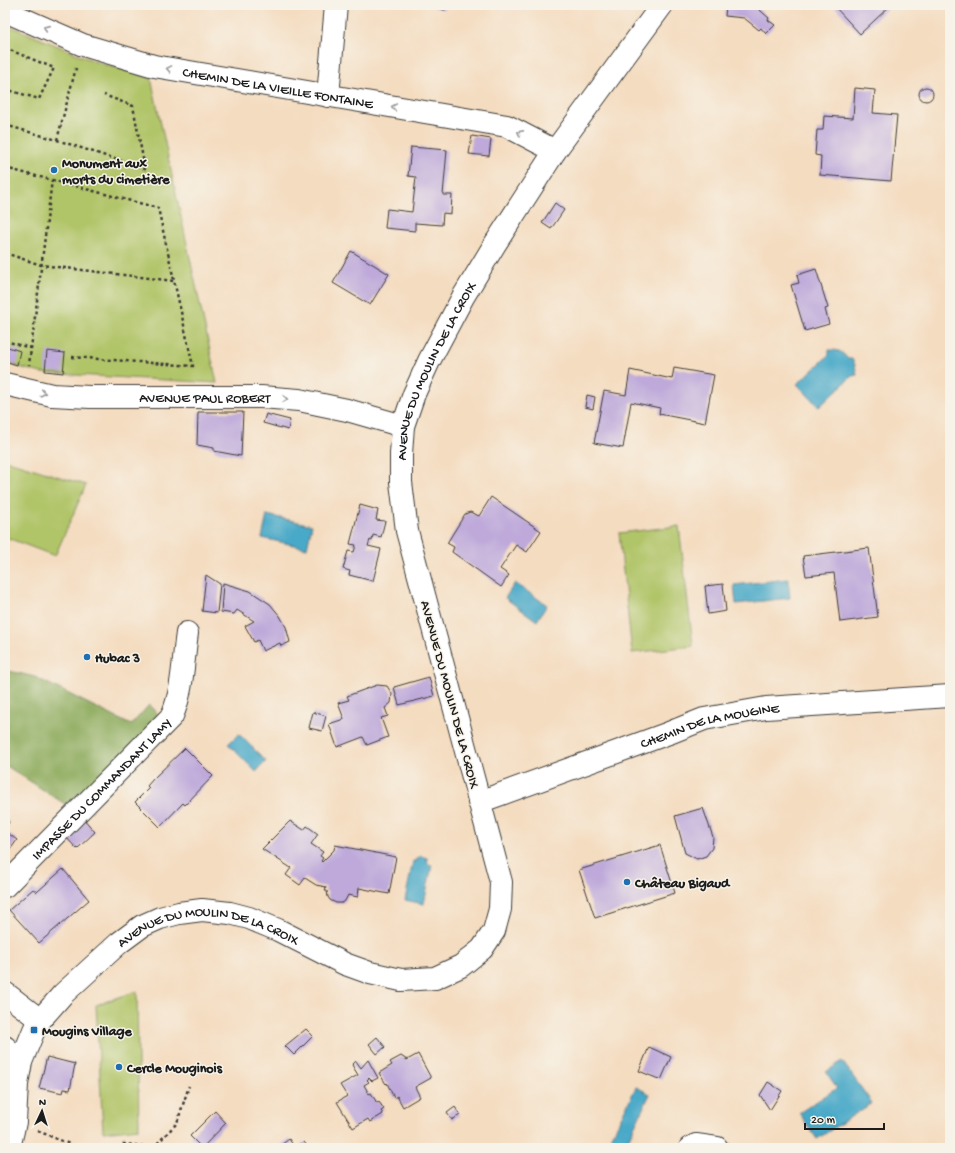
<svg xmlns="http://www.w3.org/2000/svg" width="955" height="1153" viewBox="0 0 955 1153" font-family="'Gochi Hand',sans-serif">
  <style>
    .green { fill: #b0c467; stroke: #667042 }
    .forest { fill: #8caa5c; stroke: #54633c }
    .water { fill: #49a9c8; stroke: #326272 }
    .building { fill: #bea9da }
    .lines { fill: none; stroke-linecap: round; stroke-linejoin: round }
    .minor-casing { stroke: #3c3935; stroke-width: 24 }
    .path { stroke: #3c3935; stroke-width: 2.5; stroke-dasharray: 3 3; stroke-linecap: butt }
    .minor { stroke: #fff; stroke-width: 22 }
    .oneway { stroke: #999 }
    .poi-dot { fill: #1f6fb2; stroke: #f7f3e8; stroke-width: 1.5 }
    .labels { text-anchor: middle; stroke-width: 3; stroke-linejoin: round; paint-order: stroke }
    .street-label { font-size: 14px; fill: #1c1c1c; stroke: #f7f3e8 }
    .poi-label { font-size: 14px; font-weight: bold; fill: #1c1c1c; stroke: #f7f3e8; text-anchor: start }
  </style>
  <rect width="100%" height="100%" fill="#f7f3e8"/>
  <filter id="ink" filterUnits="userSpaceOnUse"><feTurbulence type="fractalNoise" baseFrequency=".025" numOctaves="2"/><feDisplacementMap in="SourceGraphic" scale="8" xChannelSelector="R" yChannelSelector="G"/><feConvolveMatrix kernelMatrix="1 2 1 2 8 2 1 2 1" color-interpolation-filters="sRGB"/></filter>
  <filter id="wash" filterUnits="userSpaceOnUse"><feTurbulence type="fractalNoise" baseFrequency=".012" numOctaves="4" result="noise"/><feDisplacementMap in="SourceGraphic" scale="16" xChannelSelector="R" yChannelSelector="G"/><feGaussianBlur stdDeviation="0.9" result="paint"/><feColorMatrix in="noise" values="0 0 0 0 0 0 0 0 0 0 0 0 0 0 0 0 0 1.4 0 .05"/><feComposite in="paint" operator="in"/></filter>
  <g filter="url(#wash)">
    <rect width="100%" height="100%" fill="#f4dcc0"/>
    <g class="green">
      <path d="M5,24L99,63L151,78L217,383L41,373L5,363Z"/>
      <path d="M5,460L86,485L55,556L5,537Z"/>
      <path d="M679,526L693,646L632,653L619,533Z"/>
      <path d="M137,991L139,1128L103,1132L96,1005Z"/>
    </g>
    <path class="forest" d="M5,670L35,677L131,725L149,705L160,716L71,808L5,765Z"/>
    <g class="water">
      <path d="M829,350C840,350 841,351 848,359H852L855,365L857,375L852,376L819,407L797,384L829,355Z"/>
      <path d="M267,515L312,525L307,548L262,538Z"/>
      <path d="M788,579L790,598L736,604L734,585Z"/>
      <path d="M515,583L547,605L537,621L505,598Z"/>
      <path d="M239,734L266,761L256,772L228,744Z"/>
      <path d="M421,856L427,858L428,864L432,865L424,904L405,900L413,861H417V859Z"/>
      <path d="M842,1061L872,1103L817,1139L799,1113L837,1088L826,1072Z"/>
      <path d="M636,1087L650,1094L624,1148H606Z"/>
    </g>
    <g id="blocks">
      <g class="building">
        <path d="M426,5H446L445,10Z"/>
        <path d="M726,5L752,6L754,5L769,18L768,20L775,25L766,34L761,28L759,30L744,18L725,16Z"/>
        <path d="M837,5H891L860,34L835,7Z"/>
        <circle cx="926" cy="94" r="7"/>
        <path d="M855,88L875,90L873,113L897,115L891,181L820,175L821,156L815,155L817,130H823L824,116L853,118Z"/>
        <path d="M472,136L491,139L489,156L469,154Z"/>
        <path d="M411,147L447,150L443,195H452L451,214L443,213L442,225L415,223V231L385,228L387,209L412,212L416,177L408,176Z"/>
        <path d="M555,203L564,210L551,229L542,223Z"/>
        <path d="M351,251L389,274L370,305L333,283Z"/>
        <path d="M816,269L828,308L825,309L829,324L805,331L791,285L799,283L797,275Z"/>
        <path d="M5,346L20,351L17,365L5,361Z"/>
        <path d="M47,351L65,353L63,373L45,371Z"/>
        <path d="M674,368L714,375L705,423L659,414L660,408L631,402L623,448L594,443L604,391L626,395L630,370L672,379Z"/>
        <path d="M587,395L595,397L593,409L585,407Z"/>
        <path d="M198,412H243L241,456L214,451V448L197,445Z"/>
        <path d="M266,414L290,420L288,430L263,423Z"/>
        <path d="M491,497L541,531L527,552L516,545L500,569L509,575L501,587L452,552L454,547L447,543L465,514L470,512L479,516Z"/>
        <path d="M360,505L378,510L376,520L385,521L381,537L373,535L372,541L370,540L368,546L381,549L373,581L349,575L350,571L343,569L348,551L354,552L356,545L350,544Z"/>
        <path d="M869,548L878,617L840,622L834,573L806,576L803,556Z"/>
        <path d="M206,575L220,584L217,613L202,611Z"/>
        <path d="M223,583L250,591L270,604L280,616L286,627L290,642L281,646L280,643L263,651L258,640L254,642L245,626L254,621L237,610L234,614L221,612Z"/>
        <path d="M723,584L726,611L708,614L705,586Z"/>
        <path d="M429,677L434,696L399,705L394,687Z"/>
        <path d="M377,685L387,686L392,694L391,703L385,708L388,716L381,718L388,737L367,745L363,737L337,747L329,724L344,719L338,703L349,700L347,696Z"/>
        <path d="M313,712L326,716L322,731L309,728Z"/>
        <path d="M185,748L213,776L185,805L183,803L160,827L135,802L149,788L147,786L154,778Z"/>
        <path d="M703,808L713,837L712,848L706,856L697,859L685,853L675,816Z"/>
        <path d="M83,818L95,832L77,849L64,835Z"/>
        <path d="M5,819L9,822L5,828Z"/>
        <path d="M290,821L304,830L307,826L318,834L311,844L323,852L320,856L323,858L321,861L322,862L334,850L335,845L396,857L389,894L359,888L358,897L348,895L345,901L342,903H336L330,900L328,897L327,891H325L326,887L316,885L305,878L300,885L286,875L291,868L262,849Z"/>
        <path d="M5,831L17,840L5,857Z"/>
        <path d="M660,845L675,893L595,918L579,870Z"/>
        <path d="M63,869L89,900L39,943L9,910L33,889L37,892Z"/>
        <path d="M306,1029L313,1036L294,1055L285,1046Z"/>
        <path d="M377,1037L385,1047L377,1054L369,1044Z"/>
        <path d="M649,1047L671,1057L661,1080L639,1071Z"/>
        <path d="M418,1054L431,1078L415,1087L420,1097L403,1107L397,1096L394,1098L387,1083L386,1084L379,1073L392,1065L390,1062L401,1056L407,1060Z"/>
        <path d="M47,1057L75,1064L70,1090L64,1089L63,1093L39,1088Z"/>
        <path d="M368,1060L378,1078L372,1081L369,1078L367,1080L369,1082L364,1085L369,1094L371,1093L377,1103L379,1102L384,1109L381,1111L383,1114L370,1122L368,1119L353,1128L337,1102L347,1096L340,1085L358,1075L352,1065L356,1061L361,1068Z"/>
        <path d="M768,1082L782,1091L770,1110L760,1095Z"/>
        <path d="M455,1107L460,1115L452,1120L447,1113Z"/>
        <path d="M215,1111L226,1123L202,1148L190,1136Z"/>
        <path d="M289,1139L293,1145L290,1148H277Z"/>
        <path d="M304,1142L309,1148H296Z"/>
      </g>
    </g>
  </g>
  <g filter="url(#ink)">
    <use href="#blocks" fill-opacity="0" stroke="#3c3935" stroke-width="1"/>
    <g class="lines">
      <defs>
        <g id="minor">
          <path id="s1" d="M5,11L83,45L154,66L507,126L555,151"/>
          <path d="M328,96L336,5"/>
          <path id="s2" d="M5,384L52,395L90,397H261L299,400L347,410L403,426"/>
          <path id="s3" d="M479,802L669,733L704,719L766,708L950,696"/>
          <path id="s4" d="M5,886L172,716C183,691 183,660 187,633"/>
          <path d="M5,993L40,1020"/>
          <path d="M5,1047L21,1062"/>
          <path id="s5" d="M9,1148L15,1122L17,1084L21,1062L34,1030L40,1020L63,994L119,943L142,926L160,918L179,913L202,910L230,913L249,918L278,930L345,964L370,973L401,980L435,978L461,966L482,949L494,931L500,909L501,882L407,531L401,482V454L403,426L414,394L429,361L463,297L495,244L555,151L662,5"/>
          <path d="M690,1148L696,1145L717,1148"/>
        </g>
      </defs>
      <use href="#minor" class="minor-casing"/>
      <g class="path">
        <path d="M5,48L54,68L39,99L5,89"/>
        <path d="M5,125L57,140L145,169L133,106L104,95"/>
        <path d="M57,140L76,68"/>
        <path d="M5,168L52,180L29,365"/>
        <path d="M52,180L158,208L193,366L72,357"/>
        <path d="M5,253L41,265L174,281"/>
        <path d="M5,341L31,348"/>
        <path d="M38,1131L79,1148"/>
        <path d="M118,1148L124,1144L154,1147L177,1123L189,1086"/>
      </g>
      <use href="#minor" class="minor"/>
    </g>
    <defs><path id="oneway-chevron" d="M-2-3.5L2.5 0L-2 3.5" fill="none" stroke-width="1.6" stroke-linecap="round" stroke-linejoin="round"/></defs>
    <g class="oneway">
      <use href="#oneway-chevron" transform="translate(46 28) rotate(-156)"/>
      <use href="#oneway-chevron" transform="translate(169 69) rotate(-170)"/>
      <use href="#oneway-chevron" transform="translate(394 107) rotate(-170)"/>
      <use href="#oneway-chevron" transform="translate(520 133) rotate(-152)"/>
      <use href="#oneway-chevron" transform="translate(43 393) rotate(12)"/>
      <use href="#oneway-chevron" transform="translate(285 399) rotate(4)"/>
    </g>
  </g>
  <g class="poi-dot">
    <circle cx="54" cy="170" r="4"/>
    <circle cx="87" cy="657" r="4"/>
    <circle cx="627" cy="882" r="4"/>
    <rect x="30" y="1026" width="8" height="8" rx="2"/>
    <circle cx="119" cy="1067" r="4"/>
  </g>
  <g class="labels">
    <g class="street-label">
      <text dy="5" stroke="none"><textPath href="#s1" startOffset="285">CHEMIN DE LA VIEILLE FONTAINE</textPath></text>
      <text dy="5" stroke="none"><textPath href="#s5" startOffset="1240">AVENUE DU MOULIN DE LA CROIX</textPath></text>
      <text dy="5" stroke="none"><textPath href="#s2" startOffset="201">AVENUE PAUL ROBERT</textPath></text>
      <text transform="translate(451 694) rotate(75)" y="5">AVENUE DU MOULIN DE LA CROIX</text>
      <text dy="5" stroke="none"><textPath href="#s3" startOffset="244">CHEMIN DE LA MOUGINE</textPath></text>
      <text dy="5" stroke="none"><textPath href="#s4" startOffset="137">IMPASSE DU COMMANDANT LAMY</textPath></text>
      <text dy="5" stroke="none"><textPath href="#s5" startOffset="340">AVENUE DU MOULIN DE LA CROIX</textPath></text>
    </g>
    <g class="poi-label">
      <text x="62" y="167">Monument aux<tspan x="62" dy="16">morts du cimetière</tspan></text>
      <text x="95" y="662">Hubac 3</text>
      <text x="635" y="887">Château Bigaud</text>
      <text x="42" y="1035">Mougins Village</text>
      <text x="127" y="1072">Cercle Mouginois</text>
    </g>
  </g>
  <rect width="955" height="1153" fill="none" stroke="#f7f3e8" stroke-width="20"/>
  <g transform="translate(42 1111) rotate(4)" stroke="#f7f3e8" stroke-width="3" paint-order="stroke">
  <path d="M0-3L7 15L0 10L-7 15Z" fill="#1c1c1c"/>
  <text y="-6" font-size="11" font-weight="bold" text-anchor="middle" fill="#1c1c1c">N</text>
  </g>
  <path d="M805 1123v6h79v-6" fill="none" stroke="#1c1c1c" stroke-width="2"/>
  <text x="811" y="1123" font-size="12" fill="#1c1c1c" stroke="#f7f3e8" stroke-width="3" paint-order="stroke">20 m</text>
</svg>
